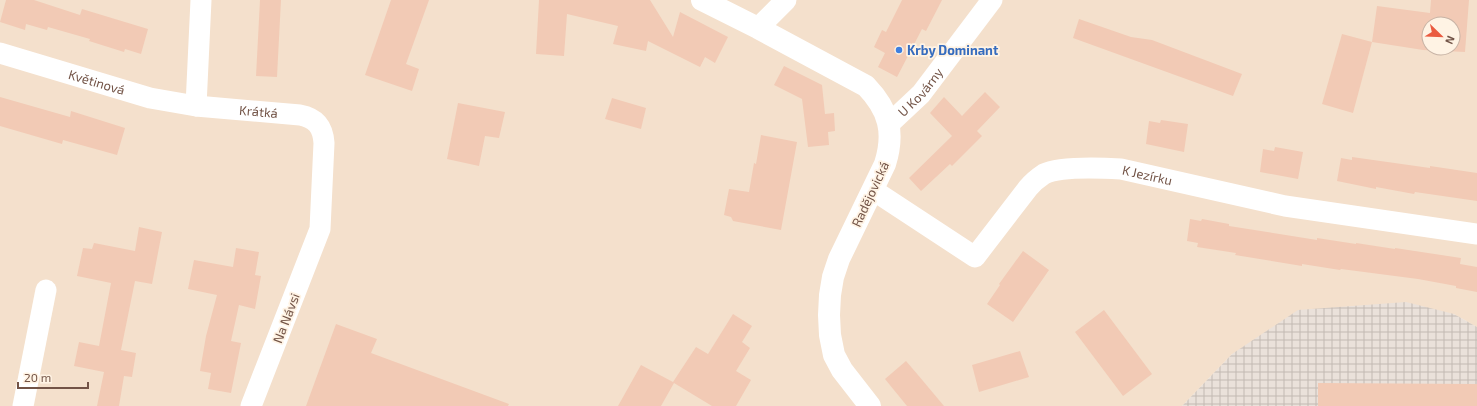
<svg xmlns="http://www.w3.org/2000/svg" width="1477" height="406" viewBox="0 0 1477 406" font-family="'Exo 2',sans-serif">
  <style>
    .residential { fill: #f4e0cc; fill-rule: evenodd }
    .industrial { fill: url(#industrial-grid) }
    .building { fill: #f2cab5; fill-rule: evenodd }
    .lines { fill: none; stroke-linecap: round; stroke-linejoin: round }
    .minor { stroke: #fff; stroke-width: 21 }
    .tertiary { stroke: #fff; stroke-width: 22 }
    .shop-dot { fill: #3f7fe0; stroke: #fff3e4; stroke-width: 1.5 }
    .labels { text-anchor: middle; stroke-width: 3.5; stroke-linejoin: round; paint-order: stroke }
    .shop-label { font-size: 13px; font-weight: bold; fill: #366cbe; stroke: #fff3e4; text-anchor: start }
    .street-label { font-size: 13px; fill: #725346; stroke: #fff3e4 }
  </style>
  <defs>
    <pattern id="industrial-grid" width="8" height="8" patternUnits="userSpaceOnUse"><rect width="8" height="8" fill="#eae1da"/><path d="M0 4h8M4 0v8" fill="none" stroke="#c2b9b3"/></pattern>
  </defs>
  <rect width="100%" height="100%" fill="#fcefde"/>
  <path class="residential" d="M0,0H1477V327L1454,314L1232,354L1182,406H0ZM1429,24H1453V48H1429Z"/>
  <path class="industrial" d="M1406,302L1454,314L1477,327V406H1182L1232,354L1298,310Z"/>
  <g class="building">
    <path d="M6,0H34L80,15L82,9L148,29L141,54L125,49L124,52L89,41L90,39L48,27L47,30L26,24L25,30L0,22Z"/>
    <path d="M260,0H281L277,77L256,76Z"/>
    <path d="M391,0H429L406,64L419,69L412,91L365,75Z"/>
    <path d="M539,0H650L673,37L680,12L728,37L715,63L705,57L700,67L648,41L646,51L613,44L618,26L567,14L564,56L536,54Z"/>
    <path d="M902,0H942L926,31L922,29L897,77L878,67L885,53L874,47L882,30L886,32Z"/>
    <path d="M1431,0H1469L1465,52L1423,50L1372,42L1377,6L1430,13ZM1429,24H1453V48H1429Z"/>
    <path d="M1079,19L1131,37L1152,40L1242,74L1233,96L1073,38Z"/>
    <path d="M1342,34L1372,42L1353,113L1322,104Z"/>
    <path d="M784,66L822,85L825,114L834,113L835,131L828,132L829,145L808,147L802,99L774,85Z"/>
    <path d="M985,92L1000,107L977,131L982,136L952,166L950,164L921,191L909,178L952,136L930,113L944,97L962,116Z"/>
    <path d="M0,97L70,117L71,111L125,128L117,155L63,140L62,144L0,126Z"/>
    <path d="M612,98L646,108L641,129L605,119Z"/>
    <path d="M458,103L505,112L499,138L485,136L479,166L447,159Z"/>
    <path d="M1161,120L1188,124L1184,152L1146,144L1149,121L1160,123Z"/>
    <path d="M761,135L797,142L781,230L733,221L731,217L724,215L729,189L749,192L754,163L756,164Z"/>
    <path d="M1275,147L1303,152L1298,179L1260,172L1263,149L1274,151Z"/>
    <path d="M1352,157L1430,168V166L1477,173V201L1415,192L1414,194L1376,187V189L1337,181L1341,158L1352,160Z"/>
    <path d="M1190,219L1201,221L1202,219L1229,224V226L1317,240V238L1356,244V243L1395,249V248L1461,258L1460,264L1477,267V292L1456,288V286L1418,279L1341,269L1340,270L1302,264V266L1235,255L1236,253L1197,247L1198,243L1187,241Z"/>
    <path d="M139,227L162,232L152,284L135,281L121,350L136,353L132,377L124,376L119,406H97L104,372L74,366L79,342L99,346L111,283L77,276L83,248L92,249L94,243L135,251Z"/>
    <path d="M236,248L259,252L255,275L261,276L255,309L239,305L231,341L241,343L231,393L208,389L211,373L200,371L206,336L217,295L188,289L194,260L233,267Z"/>
    <path d="M1023,251L1049,270L1013,322L987,304L1000,285L999,284Z"/>
    <path d="M1104,310L1152,374L1123,396L1075,332Z"/>
    <path d="M733,314L752,326L742,342L750,348L736,371L751,380L736,406H712L674,383L661,406H618L641,365L673,382L696,347L708,354Z"/>
    <path d="M336,324L377,339L371,353L509,404L508,406H306Z"/>
    <path d="M1020,351L1029,377L979,392L972,365Z"/>
    <path d="M906,361L918,375L944,406H907L885,379Z"/>
    <path d="M1318,383L1477,384V406H1318Z"/>
  </g>
  <g class="lines">
    <g class="minor">
      <path d="M758,28L786,0"/>
      <path id="s1" d="M0,53L150,98L196,106L300,115C316,118 323,127 324,143L320,229L251,406"/>
      <path d="M196,106L201,0"/>
      <path id="s2" d="M889,124L921,94L992,0"/>
      <path id="s3" d="M873,190L975,257L1028,188C1033,182 1038,178 1044,174C1060,166 1103,168 1121,169L1285,206L1477,234"/>
      <path d="M23,406L46,290"/>
    </g>
    <path class="tertiary" d="M702,0L758,28L866,86C889,110 895,132 885,164L839,259L833,277L830,295L829,315L830,335L834,355L842,370L870,406"/>
  </g>
  <circle class="shop-dot" cx="899" cy="50" r="4"/>
  <g class="labels">
    <g class="shop-label">
      <text x="907" y="55">Krby Dominant</text>
    </g>
    <g class="street-label">
      <text dy="5" stroke="none"><textPath href="#s1" startOffset="101">Květinová</textPath></text>
      <text dy="5" stroke="none"><textPath href="#s2" startOffset="45">U Kovárny</textPath></text>
      <text dy="5" stroke="none"><textPath href="#s1" startOffset="266">Krátká</textPath></text>
      <text dy="5" stroke="none"><textPath href="#s3" startOffset="335">K Jezírku</textPath></text>
      <text transform="translate(870 194) rotate(-65)" y="5">Radějovická</text>
      <text transform="translate(286 318) rotate(-69)" y="5">Na Návsi</text>
    </g>
  </g>
  <g transform="translate(1441 36) rotate(113)"><circle r="19" fill="#fff3e4" stroke="#c7b3a5"/>
  <path d="M0-3L7 15L0 10L-7 15Z" fill="#ea5b40"/>
  <text y="-6" font-size="11" font-weight="bold" text-anchor="middle" fill="#725346">N</text>
  </g>
  <path d="M18 382v6h70v-6" fill="none" stroke="#725346" stroke-width="2"/>
  <text x="24" y="382" font-size="12" fill="#725346" stroke="#fff3e4" stroke-width="3" paint-order="stroke">20 m</text>
</svg>
